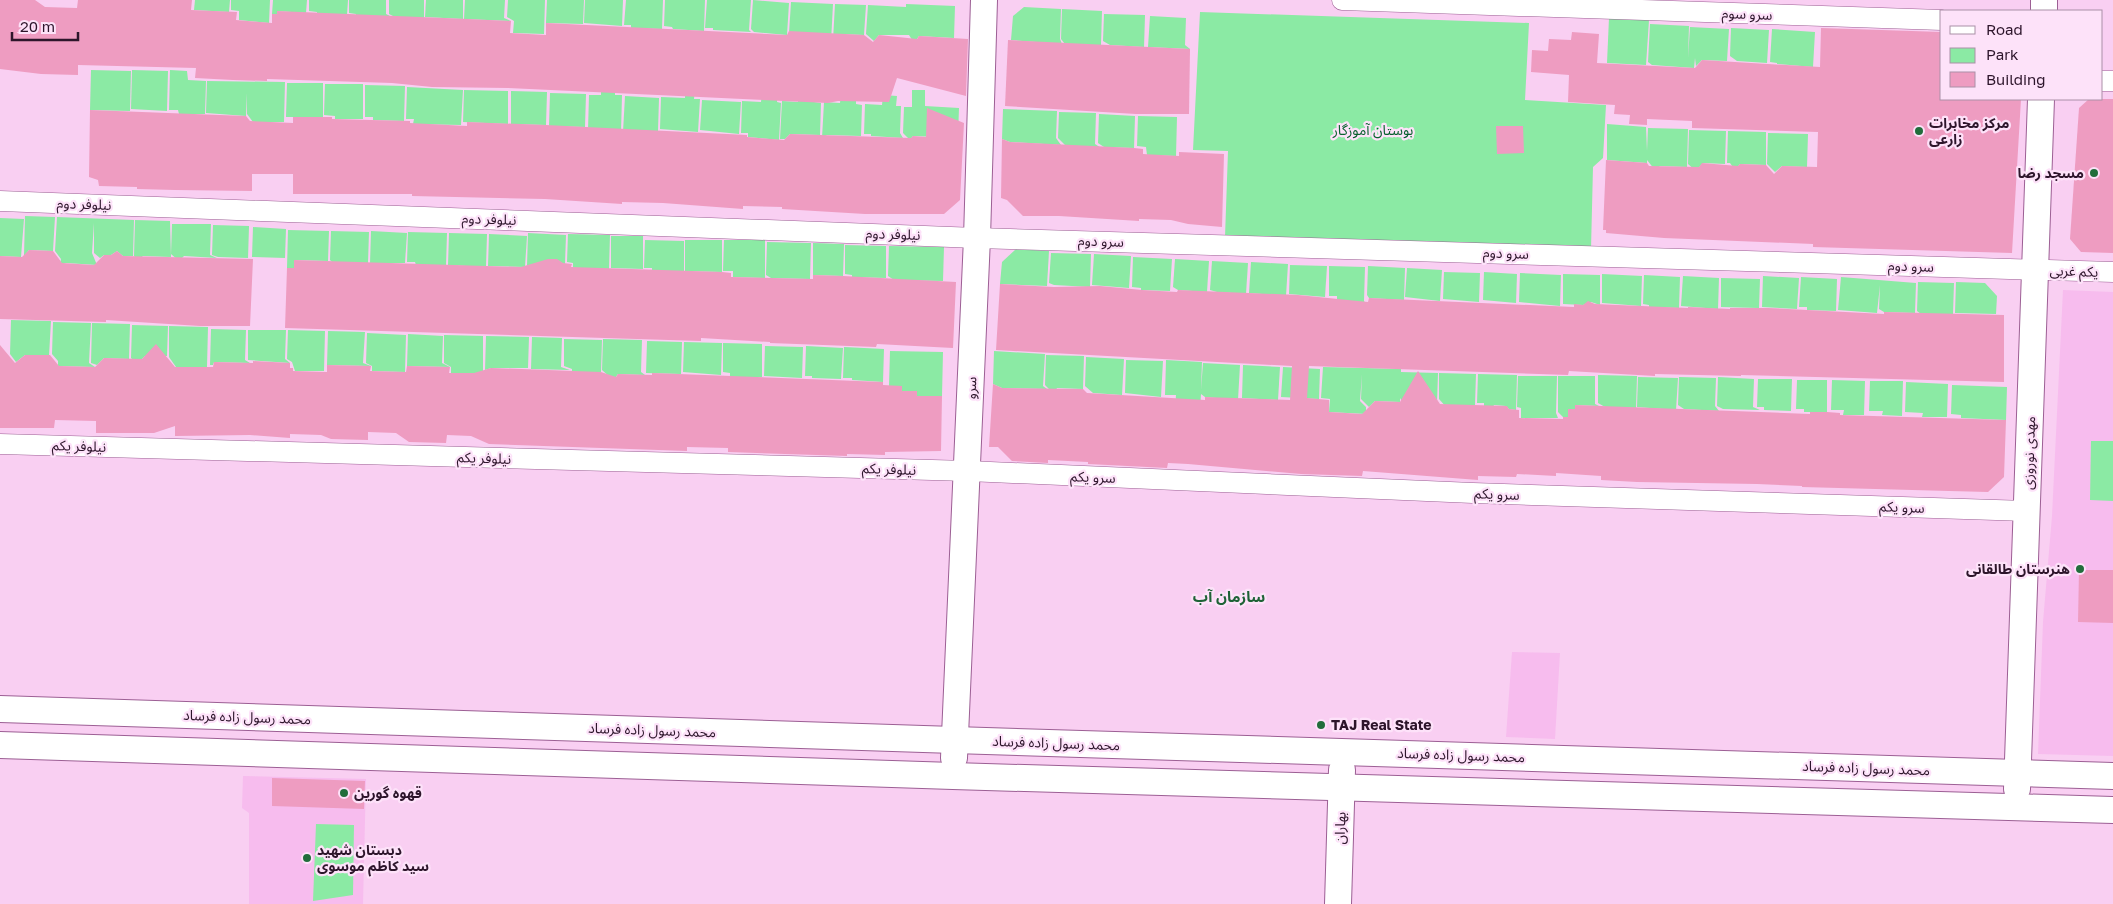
<svg xmlns="http://www.w3.org/2000/svg" width="2113" height="904" viewBox="0 0 2113 904" font-family="'Golos Text','Noto Sans Arabic',sans-serif">
  <style>
    .built { fill: #f7bcee }
    .green { fill: #8beaa4 }
    .building { fill: #ee9cc1 }
    .lines { fill: none; stroke-linecap: round; stroke-linejoin: round }
    .minor-casing { stroke: #9c5f94; stroke-width: 21 }
    .tertiary-casing { stroke: #9c5f94; stroke-width: 28 }
    .minor { stroke: #fff; stroke-width: 20 }
    .tertiary { stroke: #fff; stroke-width: 26 }
    .poi-dot { fill: #216d3b; stroke: #fde2f9; stroke-width: 2 }
    .labels { text-anchor: middle; stroke-width: 4.5; stroke-linejoin: round; paint-order: stroke }
    .street-label { font-size: 14px; fill: #2d152b; stroke: #fde2f9 }
    .poi-label { font-size: 14px; font-weight: bold; fill: #2d152b; stroke: #fde2f9; text-anchor: start }
    .park-label { font-size: 14px; fill: #08612e; stroke: #fde2f9 }
    .neighbourhood-label { font-size: 15px; font-weight: bold; fill: #1e6236; stroke: #fde2f9 }
  </style>
  <rect width="100%" height="100%" fill="#f9cff2"/>
  <g class="built">
    <path d="M2063,290L2113,292V756L2038,754L2043,622L2052,516Z"/>
    <path d="M1512,652L1560,653L1555,739L1506,737Z"/>
    <path d="M243,776L366,779L363,904H249V813L242,808Z"/>
  </g>
  <g class="green">
    <path d="M195,0H230L229,12L194,10Z"/>
    <path d="M231,0H270L269,23L239,20V11L231,10Z"/>
    <path d="M273,0H307L306,13L277,11V14H272Z"/>
    <path d="M309,0H348L347,15L317,14V12L309,11Z"/>
    <path d="M349,0H386V14L392,17L356,16V14L349,13Z"/>
    <path d="M389,0H424V18L395,17L389,14Z"/>
    <path d="M426,0H463V19L425,17Z"/>
    <path d="M465,0H505L504,18L511,21L464,19Z"/>
    <path d="M508,0H545L544,34L513,33L514,21L507,17Z"/>
    <path d="M547,0H584L583,24L546,23Z"/>
    <path d="M585,0H623L622,26L584,23Z"/>
    <path d="M626,0H663L662,29L631,28V25H624Z"/>
    <path d="M665,0H705L704,31L673,29L672,27L664,26Z"/>
    <path d="M707,0H751L749,30L751,32L713,30V28H705Z"/>
    <path d="M753,0L789,3L787,35L754,32L751,29Z"/>
    <path d="M791,2L833,4L831,42L789,33Z"/>
    <path d="M835,4L866,5L864,35L841,34L833,40Z"/>
    <path d="M906,4L955,6L954,38L919,36L914,43L909,35H879L874,41L866,34L868,5L906,7Z"/>
    <path d="M1024,7L1061,9L1060,39L1062,44L1011,40L1013,16Z"/>
    <path d="M1062,9L1102,11L1101,45L1069,49L1061,39Z"/>
    <path d="M1200,12L1529,23L1525,100L1606,105L1603,158L1593,167L1591,249L1225,237L1228,151L1193,150Z"/>
    <path d="M1104,14L1145,15L1144,47L1110,45L1103,41Z"/>
    <path d="M1150,16L1186,18L1185,45L1190,49L1148,47Z"/>
    <path d="M1609,18L1649,20L1646,65L1607,63Z"/>
    <path d="M1650,24L1689,26L1688,58L1690,27L1729,29L1727,61L1702,60L1696,66L1695,58L1694,68L1652,65L1648,62Z"/>
    <path d="M1731,28L1769,30L1767,63L1737,61L1730,56Z"/>
    <path d="M1772,29L1815,32L1813,67L1777,64V63L1770,62Z"/>
    <path d="M91,70L131,71L130,111L90,110Z"/>
    <path d="M132,70L168,71L167,111L131,109Z"/>
    <path d="M170,70L187,71L188,80L206,81L205,114H179L178,110H169Z"/>
    <path d="M207,81L285,82L284,122H253L247,114V93L246,116L206,113Z"/>
    <path d="M287,83H323V117H286Z"/>
    <path d="M325,84H363V119H335V116L324,115Z"/>
    <path d="M365,85L405,86L404,121L373,120V117H365Z"/>
    <path d="M407,87L463,90L461,125L413,124L414,119H406Z"/>
    <path d="M601,88H615V95H622L621,133L588,130L589,95H601Z"/>
    <path d="M685,88L695,89L694,99H700L698,132L660,129L661,97L685,98Z"/>
    <path d="M464,90L508,91V124L463,122Z"/>
    <path d="M912,90H925V106L959,108L958,135L963,138L913,136L910,140L903,133L904,107H912Z"/>
    <path d="M511,91L547,92L546,125L511,124Z"/>
    <path d="M762,91L778,92L777,102L781,103L779,140L748,137V133H741L742,101L761,102Z"/>
    <path d="M799,92L814,93V102L821,103L820,135L790,134L785,139H780L782,101L798,102Z"/>
    <path d="M550,93L586,94L585,127L549,126Z"/>
    <path d="M841,93H856V104L862,105L861,136L827,135L822,138L824,102L840,103Z"/>
    <path d="M883,95L897,96L896,106H901L900,133L903,138L871,136V134H864L865,104L882,105Z"/>
    <path d="M625,96L659,98L658,131L623,132Z"/>
    <path d="M702,100L741,102L739,134L700,130Z"/>
    <path d="M1003,109L1057,111L1056,138L1061,145L1010,142L1002,139Z"/>
    <path d="M1059,112L1096,113L1095,144L1101,148L1066,146L1058,138Z"/>
    <path d="M1099,114L1135,116L1134,148L1104,147L1098,143Z"/>
    <path d="M1138,116L1177,117L1176,156L1147,155L1146,147L1137,146Z"/>
    <path d="M1607,124L1646,127L1647,151L1648,128L1688,129L1687,167L1660,166L1655,170L1647,160V163L1607,160Z"/>
    <path d="M1689,130L1726,131L1725,164L1703,163L1696,171L1688,164Z"/>
    <path d="M1728,131L1766,132V165L1740,164L1735,170L1730,163H1727Z"/>
    <path d="M1768,133L1808,134L1807,167L1782,166L1775,172L1767,164Z"/>
    <path d="M25,216L55,217L53,251L29,250L24,256Z"/>
    <path d="M57,217L134,220L133,256H123L117,251L111,255H104L100,258L94,253V223L92,253L97,265L66,263L60,265L61,259L55,251Z"/>
    <path d="M0,218L24,219L21,257L0,256Z"/>
    <path d="M135,220L170,221L171,257L143,256L138,260L134,256Z"/>
    <path d="M172,224H211L210,255L217,258L184,256L179,261L171,254Z"/>
    <path d="M213,225L249,226L248,258L218,257L212,255Z"/>
    <path d="M253,227L286,229L285,258L252,257Z"/>
    <path d="M288,230L329,231L328,261L295,260L294,268H287Z"/>
    <path d="M331,231L369,232L368,263H333L330,260Z"/>
    <path d="M371,231L407,233L405,263H370Z"/>
    <path d="M408,232L447,233L446,266L416,265L415,262H407Z"/>
    <path d="M449,233L487,234L486,267L448,265Z"/>
    <path d="M528,233L566,235L565,264L527,266Z"/>
    <path d="M489,234L527,236L525,267L488,266Z"/>
    <path d="M568,234L610,235L609,269L573,268V263L567,262Z"/>
    <path d="M611,236H643V269L611,268Z"/>
    <path d="M645,240L684,241V272L652,271V268H644Z"/>
    <path d="M685,240H722V272L685,271Z"/>
    <path d="M724,240H765V278L733,277V271H723Z"/>
    <path d="M767,242L811,243L810,279L771,278L766,275Z"/>
    <path d="M813,243L844,244L843,276L813,275Z"/>
    <path d="M845,245L886,246V278L852,277V275L845,274Z"/>
    <path d="M889,246L944,247L943,281L894,280L888,276Z"/>
    <path d="M1016,249L1049,251L1047,286L1000,284L1002,262Z"/>
    <path d="M1051,253L1091,254L1090,287L1054,285L1049,283Z"/>
    <path d="M1094,254L1131,256L1129,288L1092,285Z"/>
    <path d="M1133,257L1172,259L1170,291L1141,290V288L1132,287Z"/>
    <path d="M1175,259L1209,261L1207,292L1178,290L1173,287Z"/>
    <path d="M1212,261L1248,263L1246,294L1217,292L1210,290Z"/>
    <path d="M1251,262L1288,264L1286,296L1249,293Z"/>
    <path d="M1290,265L1327,266L1325,297L1289,294Z"/>
    <path d="M1329,266L1365,267L1364,301L1366,304L1337,303V296H1329Z"/>
    <path d="M1368,266L1405,268L1404,300L1369,298L1367,295Z"/>
    <path d="M1407,268L1442,270L1440,301L1405,297Z"/>
    <path d="M1444,272L1480,273L1479,302L1443,299Z"/>
    <path d="M1484,272L1517,274L1516,303L1483,300Z"/>
    <path d="M1520,273L1561,275L1560,306L1519,302Z"/>
    <path d="M1563,274L1600,275V305L1591,302L1583,305L1563,304Z"/>
    <path d="M1602,274L1642,276L1641,306L1602,303Z"/>
    <path d="M1644,275L1680,277L1679,308L1649,307V305L1643,304Z"/>
    <path d="M1683,276L1719,278L1718,309L1681,306Z"/>
    <path d="M1763,276L1799,278L1797,309L1762,307Z"/>
    <path d="M1801,277L1837,279L1836,311L1807,310V307H1799Z"/>
    <path d="M1841,277L1916,283L1915,313L1884,312L1879,309L1880,285L1877,313L1838,310Z"/>
    <path d="M1721,278L1760,279L1759,308L1721,307Z"/>
    <path d="M1918,282L1954,283L1953,314H1921L1917,311Z"/>
    <path d="M1956,282L1985,283L1997,296L1996,314L1955,313Z"/>
    <path d="M11,320L51,321L49,356L25,355L16,362L10,354Z"/>
    <path d="M53,322L91,323L89,363L95,367L58,366V361L52,354Z"/>
    <path d="M92,323L130,324L129,359L104,358L97,365L91,363Z"/>
    <path d="M132,325L168,326L167,356H145L137,364L131,358Z"/>
    <path d="M169,326L208,327L207,367H176L169,357Z"/>
    <path d="M211,329L246,330L245,360L250,363L214,362L213,365H210Z"/>
    <path d="M248,330H286L285,359L290,363L248,360Z"/>
    <path d="M288,330L325,331L324,371H295L292,362L287,359Z"/>
    <path d="M328,331L365,332L363,363L371,366L327,365Z"/>
    <path d="M367,333L406,335L405,372L372,371V366L366,363Z"/>
    <path d="M408,334L443,336L442,363L450,367L407,366Z"/>
    <path d="M444,335L483,336V373H451V367L444,363Z"/>
    <path d="M486,336L529,337L528,368H491L485,370Z"/>
    <path d="M532,337L562,338L561,367L570,370L531,369Z"/>
    <path d="M564,339L602,340L601,372H572V369L564,366Z"/>
    <path d="M603,339L642,340L641,372L645,375L618,374L612,382L611,378L602,370Z"/>
    <path d="M647,341L682,342L681,374L646,373Z"/>
    <path d="M684,342L722,343L721,375L683,372Z"/>
    <path d="M723,343L762,344V377H730V373L723,372Z"/>
    <path d="M765,346L803,347L802,378L764,376Z"/>
    <path d="M806,346L843,348L841,379L812,378V376H805Z"/>
    <path d="M844,347L884,349L883,382L852,380V378H843Z"/>
    <path d="M890,351L943,352L942,396H917V391H901L889,386Z"/>
    <path d="M994,351L1045,354L1043,386L1047,389L1002,388L993,384Z"/>
    <path d="M1046,355L1084,356L1083,389L1057,388L1054,394L1045,385Z"/>
    <path d="M1086,357L1124,359L1122,395L1093,393L1085,386Z"/>
    <path d="M1126,360L1163,361L1161,397L1125,393Z"/>
    <path d="M1166,360L1202,362L1201,390L1203,363L1240,365L1238,400L1205,397L1201,394L1200,410L1175,409L1176,395H1165Z"/>
    <path d="M1243,365L1280,367L1278,400L1242,398Z"/>
    <path d="M1283,367L1320,369L1319,399L1281,397Z"/>
    <path d="M1323,367L1401,369V372L1438,373L1437,403L1407,410L1400,398V402L1375,401L1369,407L1361,399L1362,374L1360,401L1366,407V414L1329,412L1330,399L1321,398Z"/>
    <path d="M1439,373L1476,374L1475,405L1447,408L1439,399Z"/>
    <path d="M1478,374L1517,375L1516,410L1509,409L1506,406L1494,405L1492,409L1484,408V403H1477Z"/>
    <path d="M1598,375L1637,376L1636,408L1605,407L1598,403Z"/>
    <path d="M1518,376H1557L1556,413L1558,418H1521V408L1517,407Z"/>
    <path d="M1558,376H1595V404L1599,406L1575,405V409H1568V417H1563L1558,412Z"/>
    <path d="M1638,377L1678,378L1676,410L1637,407Z"/>
    <path d="M1679,377L1716,378L1715,406L1719,411L1684,409L1678,405Z"/>
    <path d="M1718,377L1754,379L1753,407L1760,410L1723,409L1717,406Z"/>
    <path d="M1758,379H1792L1791,411L1764,410V407H1757Z"/>
    <path d="M1797,380H1827V412H1804V409H1796Z"/>
    <path d="M1832,380L1865,381L1864,415H1843L1844,410H1831Z"/>
    <path d="M1870,381H1903L1902,416L1882,415L1883,411H1869Z"/>
    <path d="M1906,382L1948,384L1947,417H1922L1923,413L1905,412Z"/>
    <path d="M1952,385L2007,387L2006,420L1961,418V415L1951,414Z"/>
    <path d="M2091,441H2113V501L2090,500Z"/>
    <path d="M316,824L354,825L353,895L313,901Z"/>
  </g>
  <g class="building">
    <path d="M0,0H35L45,7L77,8L78,0H192L191,10L237,12L236,20L272,23V14H277V11L468,19L511,21L510,33L546,35V23L787,35L789,31L864,35L873,42L879,35L917,39L919,36L968,39L966,96L897,78L889,102L838,101L828,103L508,88L432,87L392,83L267,79V81L233,80L195,78L196,68L78,65V75L41,74L0,69Z"/>
    <path d="M1821,28L1942,32V99H2021L2012,253L1813,247V244L1664,238L1606,233V230H1603L1606,160L1647,163L1649,166L1699,167L1702,163L1738,166L1740,164L1766,165L1774,174L1782,166L1817,167L1818,132L1692,128V121L1647,119V125L1629,124L1630,115L1614,114L1615,105L1568,102L1569,75L1531,72L1532,50L1548,51L1549,39L1571,40L1572,32L1599,34L1597,63L1695,68L1702,60L1820,67Z"/>
    <path d="M1008,40L1190,49L1189,114H1136L1005,106Z"/>
    <path d="M2089,99H2113V253L2081,252L2070,239L2079,108Z"/>
    <path d="M927,108L964,123L960,200L944,214H865L782,209V207L743,206V209L663,203L622,202V204L545,199L412,196V194H293V174H252V191L175,190L137,189V187L99,186L98,180L89,177L90,110L246,116L250,121L293,123V117H332V119L410,121V123L467,126V122L546,125L747,135V137L784,140L790,134L911,138L913,136L926,137Z"/>
    <path d="M1496,126H1523L1524,153L1497,154Z"/>
    <path d="M1002,139L1010,142L1134,148L1143,149V154L1179,156V152L1224,154L1222,227L1188,224L1171,220L1139,219V221L1059,216H1023L1007,200L1001,198Z"/>
    <path d="M29,250L53,251L62,263L94,265L104,255H111L117,251L123,256L253,259L250,326H200L106,320V322L0,319V256L22,257Z"/>
    <path d="M548,259H557L563,263L572,264L571,267L722,272L731,273V277L813,279V275L843,276L956,282L953,348L877,344L876,347L770,343V342L701,338V341L285,328L287,268H294V260L521,267Z"/>
    <path d="M1000,284L1054,287L1100,286L1142,290L1177,292L1178,290L1298,295L1368,302L1369,298L1574,307V304L1583,305L1588,301L1595,304L1688,308V307L1730,309V308H1768L1884,314V312L2004,315V382L1741,375V376L1655,374V376L1569,371L1568,375L1539,374L1309,366L1307,398L1329,400V412L1362,414L1375,401L1400,402L1418,371L1440,404L1507,406L1509,409L1519,410V418L1563,419V417H1568V409H1575V405L1810,414V412H1827L1840,413V415L2006,420L2004,477L1988,492L1949,491L1802,487V486L1757,484L1637,482L1601,480V476L1556,473V476L1517,474L1516,477L1478,476V480L1363,471L1362,476L1301,474L1188,464L1168,463L1167,468L1088,464V462L1048,460V463L1012,461L998,447H989L993,384L1002,388L1083,389L1087,393L1205,400V397L1290,400L1292,366L996,350Z"/>
    <path d="M156,344L175,367H213L214,362L253,363V361L290,363V368H293V371L327,372V365L371,366L370,371L406,372L407,366L450,367L449,373H474L491,368L601,372L616,377L618,374L652,375V373L883,382V385L902,386V391H917V396H942L941,451L885,452V455L847,454V456L728,452V448L687,447V451L489,444L471,436L447,435L446,443L409,442L396,433L368,432V440L331,439L321,435L290,434V438L250,435L175,436V426L154,433H96V421L55,420L54,428H0V345L15,363L25,355H50L59,366L95,367L104,358L142,359Z"/>
    <path d="M2079,570H2113V623L2078,622Z"/>
    <path d="M272,778L365,781L364,809L272,806Z"/>
  </g>
  <g class="lines">
    <defs>
      <g id="minor">
        <path d="M1342,0L1942,20"/>
        <path d="M2102,81H2113"/>
        <path d="M0,201L977,238L2113,272"/>
        <path d="M0,444L968,471L1473,493L2027,511"/>
      </g>
      <g id="tertiary">
        <path d="M2044,11V0"/>
        <path d="M0,709L954,740L2113,776"/>
        <path d="M0,745L953,776L2113,810"/>
        <path d="M954,758L977,238L984,0"/>
        <path d="M2017,789L2041,99"/>
        <path d="M1338,904L1342,770"/>
      </g>
    </defs>
    <use href="#minor" class="minor-casing"/>
    <use href="#tertiary" class="tertiary-casing"/>
    <use href="#minor" class="minor"/>
    <use href="#tertiary" class="tertiary"/>
  </g>
  <g class="poi-dot">
    <circle cx="1919" cy="131" r="5"/>
    <circle cx="2094" cy="173" r="5"/>
    <circle cx="2080" cy="569" r="5"/>
    <circle cx="1321" cy="725" r="5"/>
    <circle cx="344" cy="793" r="5"/>
    <circle cx="307" cy="858" r="5"/>
  </g>
  <g class="labels">
    <g class="street-label">
      <text transform="translate(1747 14) rotate(2)" y="5">سرو سوم</text>
      <text transform="translate(84 204) rotate(2)" y="5">نیلوفر دوم</text>
      <text transform="translate(489 219) rotate(2)" y="5">نیلوفر دوم</text>
      <text transform="translate(893 234) rotate(2)" y="5">نیلوفر دوم</text>
      <text transform="translate(1101 241) rotate(2)" y="5">سرو دوم</text>
      <text transform="translate(1506 253) rotate(2)" y="5">سرو دوم</text>
      <text transform="translate(1911 266) rotate(2)" y="5">سرو دوم</text>
      <text transform="translate(2074 271) rotate(2)" y="5">یکم غربی</text>
      <text transform="translate(971 388) rotate(-88)" y="5">سرو</text>
      <text transform="translate(79 446) rotate(2)" y="5">نیلوفر یکم</text>
      <text transform="translate(2029 453) rotate(-88)" y="5">مهدی نوروزی</text>
      <text transform="translate(484 458) rotate(2)" y="5">نیلوفر یکم</text>
      <text transform="translate(889 469) rotate(2)" y="5">نیلوفر یکم</text>
      <text transform="translate(1093 477) rotate(2)" y="5">سرو یکم</text>
      <text transform="translate(1497 494) rotate(2)" y="5">سرو یکم</text>
      <text transform="translate(1902 507) rotate(2)" y="5">سرو یکم</text>
      <text transform="translate(247 717) rotate(2)" y="5">محمد رسول زاده فرساد</text>
      <text transform="translate(652 730) rotate(2)" y="5">محمد رسول زاده فرساد</text>
      <text transform="translate(1056 743) rotate(2)" y="5">محمد رسول زاده فرساد</text>
      <text transform="translate(1461 755) rotate(2)" y="5">محمد رسول زاده فرساد</text>
      <text transform="translate(1866 768) rotate(2)" y="5">محمد رسول زاده فرساد</text>
      <text transform="translate(1340 828) rotate(-88)" y="5">بهاران</text>
    </g>
    <g class="poi-label">
      <text x="1929" y="128">مرکز مخابرات<tspan x="1929" dy="16">زارعی</tspan></text>
      <text x="2084" y="178" text-anchor="end">مسجد رضا</text>
      <text x="2070" y="574" text-anchor="end">هنرستان طالقانی</text>
      <text x="1331" y="730">TAJ Real State</text>
      <text x="354" y="798">قهوه گورین</text>
      <text x="317" y="855">دبستان شهید<tspan x="317" dy="16">سید کاظم موسوی</tspan></text>
    </g>
    <g class="park-label">
      <text x="1373" y="135">بوستان آموزگار</text>
    </g>
    <g class="neighbourhood-label">
      <text x="1229" y="602">سازمان آب</text>
    </g>
  </g>
  <rect x="1940" y="10" width="162" height="90" fill="#fde2f9" stroke="#aa90a7"/>
  <rect x="1950" y="26" width="25" height="8" fill="#ffffff" stroke="#aa90a7"/>
  <text x="1986" y="35" font-size="15" fill="#2d152b">Road</text>
  <rect x="1950" y="48" width="25" height="15" fill="#8beaa4" stroke="#aa90a7"/>
  <text x="1986" y="60" font-size="15" fill="#2d152b">Park</text>
  <rect x="1950" y="72" width="25" height="15" fill="#ee9cc1" stroke="#aa90a7"/>
  <text x="1986" y="85" font-size="15" fill="#2d152b">Building</text>
  <path d="M12 32v8h66v-8" fill="none" stroke="#2d152b" stroke-width="2.5"/>
  <text x="20" y="32" font-size="15" fill="#2d152b" stroke="#fde2f9" stroke-width="4" paint-order="stroke">20 m</text>
</svg>
